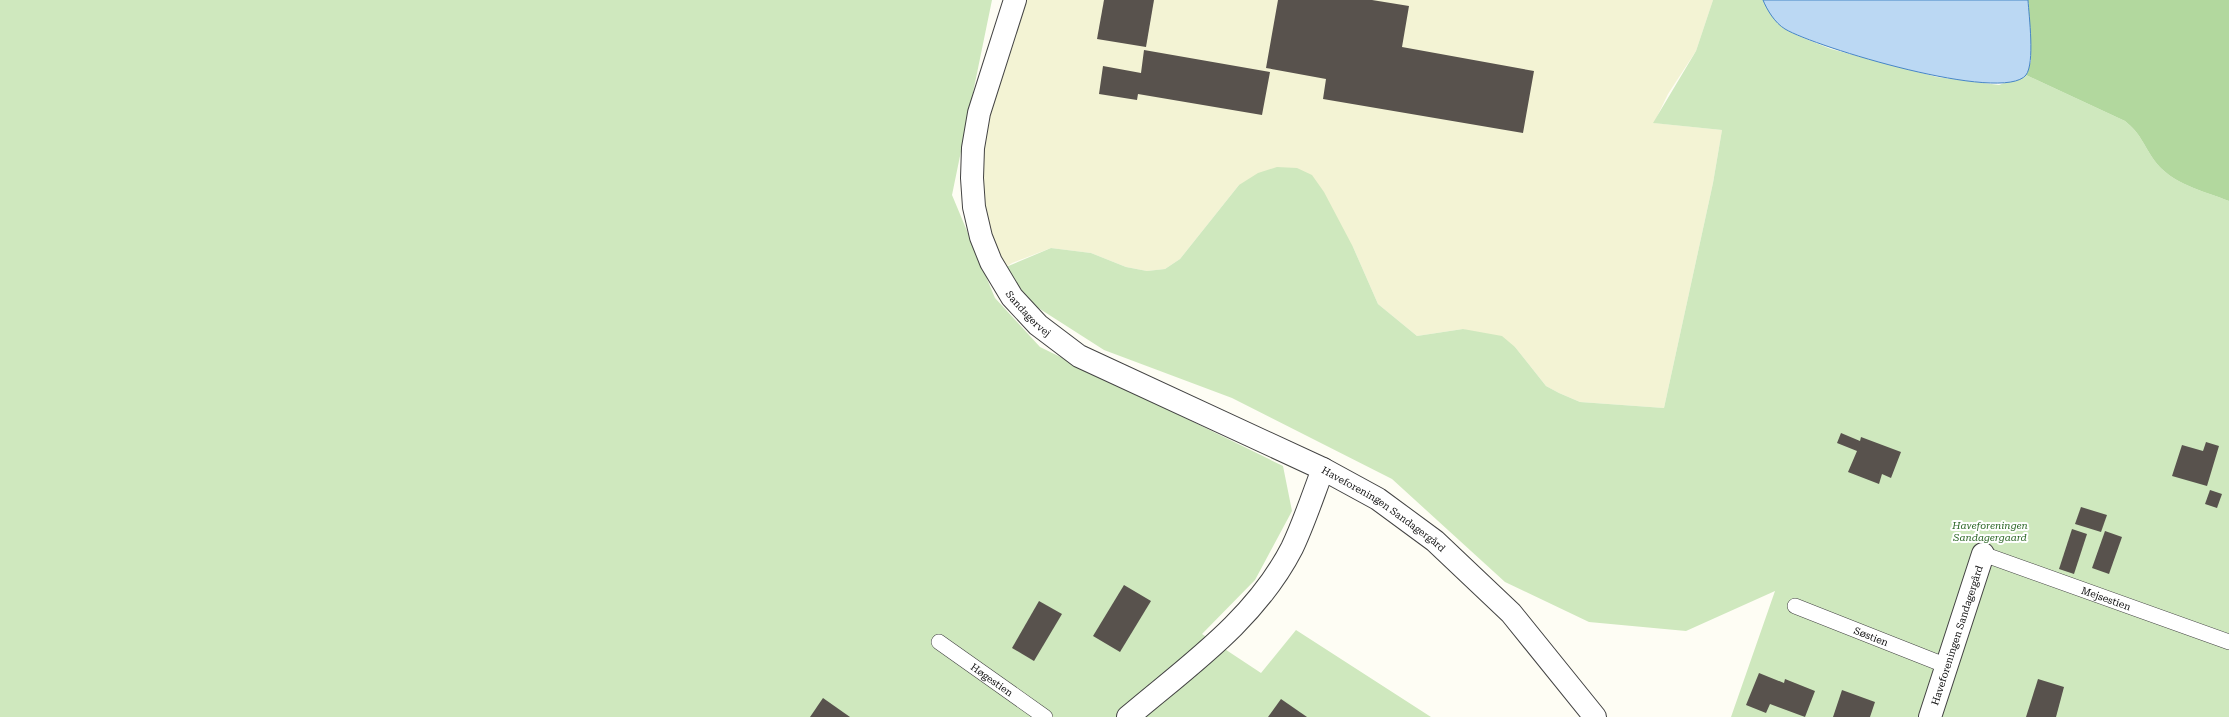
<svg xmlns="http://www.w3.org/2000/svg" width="2229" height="717" viewBox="0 0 2229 717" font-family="'Roboto Serif',serif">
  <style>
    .farmland { fill: #f3f3d4 }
    .green { fill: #cfe8be }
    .forest { fill: #b2d89e }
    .water { fill: #bbd8f3; stroke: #4685c6 }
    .building { fill: #58524d }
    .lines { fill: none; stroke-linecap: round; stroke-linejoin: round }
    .service-casing { stroke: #434343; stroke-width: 16 }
    .minor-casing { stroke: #434343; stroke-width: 24 }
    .service { stroke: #fff; stroke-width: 15 }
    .minor { stroke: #fff; stroke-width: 22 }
    .labels { text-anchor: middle; stroke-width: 4; stroke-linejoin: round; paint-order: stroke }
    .street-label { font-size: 10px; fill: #101010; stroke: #fff }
    .park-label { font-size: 10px; font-style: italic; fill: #296523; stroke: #fff }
  </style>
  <rect width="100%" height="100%" fill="#fefdf4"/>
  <path class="farmland" d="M1022,0H1713L1696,51L1668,94L1654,123L1722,130L1713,183L1664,408L1580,402L1559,393L1546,386L1515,347L1463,329L1417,336L1378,304L1353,247L1239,185L1180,259L1165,269L1147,271L1126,267L1091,253L1051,248L1012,263L1006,267L997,248L987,234L980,149Z"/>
  <g class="green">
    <path d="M0,0H992L952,195L995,298L1040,347L1283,466L1292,511L1255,580L1202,634L1261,673L1296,630L1431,717H0Z"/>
    <path d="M1713,0H1763L1772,16L1783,28L1801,37L1831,49L1937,77L1999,85L2026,75L2125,121C2141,134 2143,144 2154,160C2171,184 2204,191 2229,201V717H1731L1775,591L1686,631L1589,622L1505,582L1392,479L1232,398L1104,350L1029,302L1006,267L1051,248L1091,253L1126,267L1147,271L1165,269L1180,259L1239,185L1258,173L1277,167L1297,168L1312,175L1324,192L1353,247L1378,304L1417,336L1463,329L1502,336L1515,347L1546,386L1559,393L1580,402L1664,408L1713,183L1722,130L1653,123L1696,51Z"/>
  </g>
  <path class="forest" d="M2028,0H2229V201C2204,191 2171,184 2154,160C2143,144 2141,134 2125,121L2026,75L2031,61Z"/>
  <path class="water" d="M1763,0H2028C2029,16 2035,63 2026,75C2003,104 1815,47 1785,29C1775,23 1767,10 1763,0Z"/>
  <g class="building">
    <path d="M1104,0H1154L1146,47L1097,39Z"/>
    <path d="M1278,0H1372L1409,6L1402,47L1534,71L1523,133L1323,99L1326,79L1266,68Z"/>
    <path d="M1144,50L1270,72L1262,115L1138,94L1137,100L1099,94L1103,66L1141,73Z"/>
    <path d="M1841,433L1860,441L1861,437L1901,452L1891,478L1882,474L1879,484L1848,472L1857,451L1837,443Z"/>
    <path d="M2206,442L2219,446L2207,486L2172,476L2182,445L2203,451Z"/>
    <path d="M2210,490L2222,494L2217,508L2205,504Z"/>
    <path d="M2081,507L2107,515L2101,532L2075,524Z"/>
    <path d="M2072,529L2087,534L2074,574L2059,569Z"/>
    <path d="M2105,531L2122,537L2109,574L2092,568Z"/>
    <path d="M1124,585L1151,601L1120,652L1093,636Z"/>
    <path d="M1039,601L1062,614L1034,661L1012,648Z"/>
    <path d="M1759,673L1784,683L1785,679L1815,691L1805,717L1770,704L1766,713L1746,705Z"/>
    <path d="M2038,679L2064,687L2056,717H2026Z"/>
    <path d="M1842,690L1875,702L1870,717H1833Z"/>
    <path d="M823,698L850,717H810Z"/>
    <path d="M1281,699L1307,717H1268Z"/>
  </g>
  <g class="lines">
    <defs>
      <g id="service">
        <path id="s1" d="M1983,554L2229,642"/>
        <path id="s2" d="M1795,606L1947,666"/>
        <path id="s3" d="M939,642L1045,717"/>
      </g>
      <g id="minor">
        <path id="s4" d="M1015,0L979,113L973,148L972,178L974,207L981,237L991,262L1012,297L1038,325L1079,356L1323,469L1378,499L1435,541L1511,613L1595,717"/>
        <path d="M1128,717C1188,666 1255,620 1292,548C1304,523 1313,495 1323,469"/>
        <path id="s5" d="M1930,717L1983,554"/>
      </g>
    </defs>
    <use href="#service" class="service-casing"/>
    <use href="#minor" class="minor-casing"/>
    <use href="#service" class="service"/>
    <use href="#minor" class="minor"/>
  </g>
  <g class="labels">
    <g class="street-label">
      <text dy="4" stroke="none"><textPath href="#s4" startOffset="335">Sandagervej</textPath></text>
      <text dy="4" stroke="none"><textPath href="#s4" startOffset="743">Haveforeningen Sandagergård</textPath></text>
      <text dy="4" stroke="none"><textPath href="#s1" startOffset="131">Mejsestien</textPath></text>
      <text dy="4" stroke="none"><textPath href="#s2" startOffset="82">Søstien</textPath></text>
      <text dy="4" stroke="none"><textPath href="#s5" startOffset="86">Haveforeningen Sandagergård</textPath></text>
      <text dy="4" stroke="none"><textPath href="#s3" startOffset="65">Høgestien</textPath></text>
    </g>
    <g class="park-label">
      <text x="1990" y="529">Haveforeningen<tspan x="1990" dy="12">Sandagergaard</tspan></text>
    </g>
  </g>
</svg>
